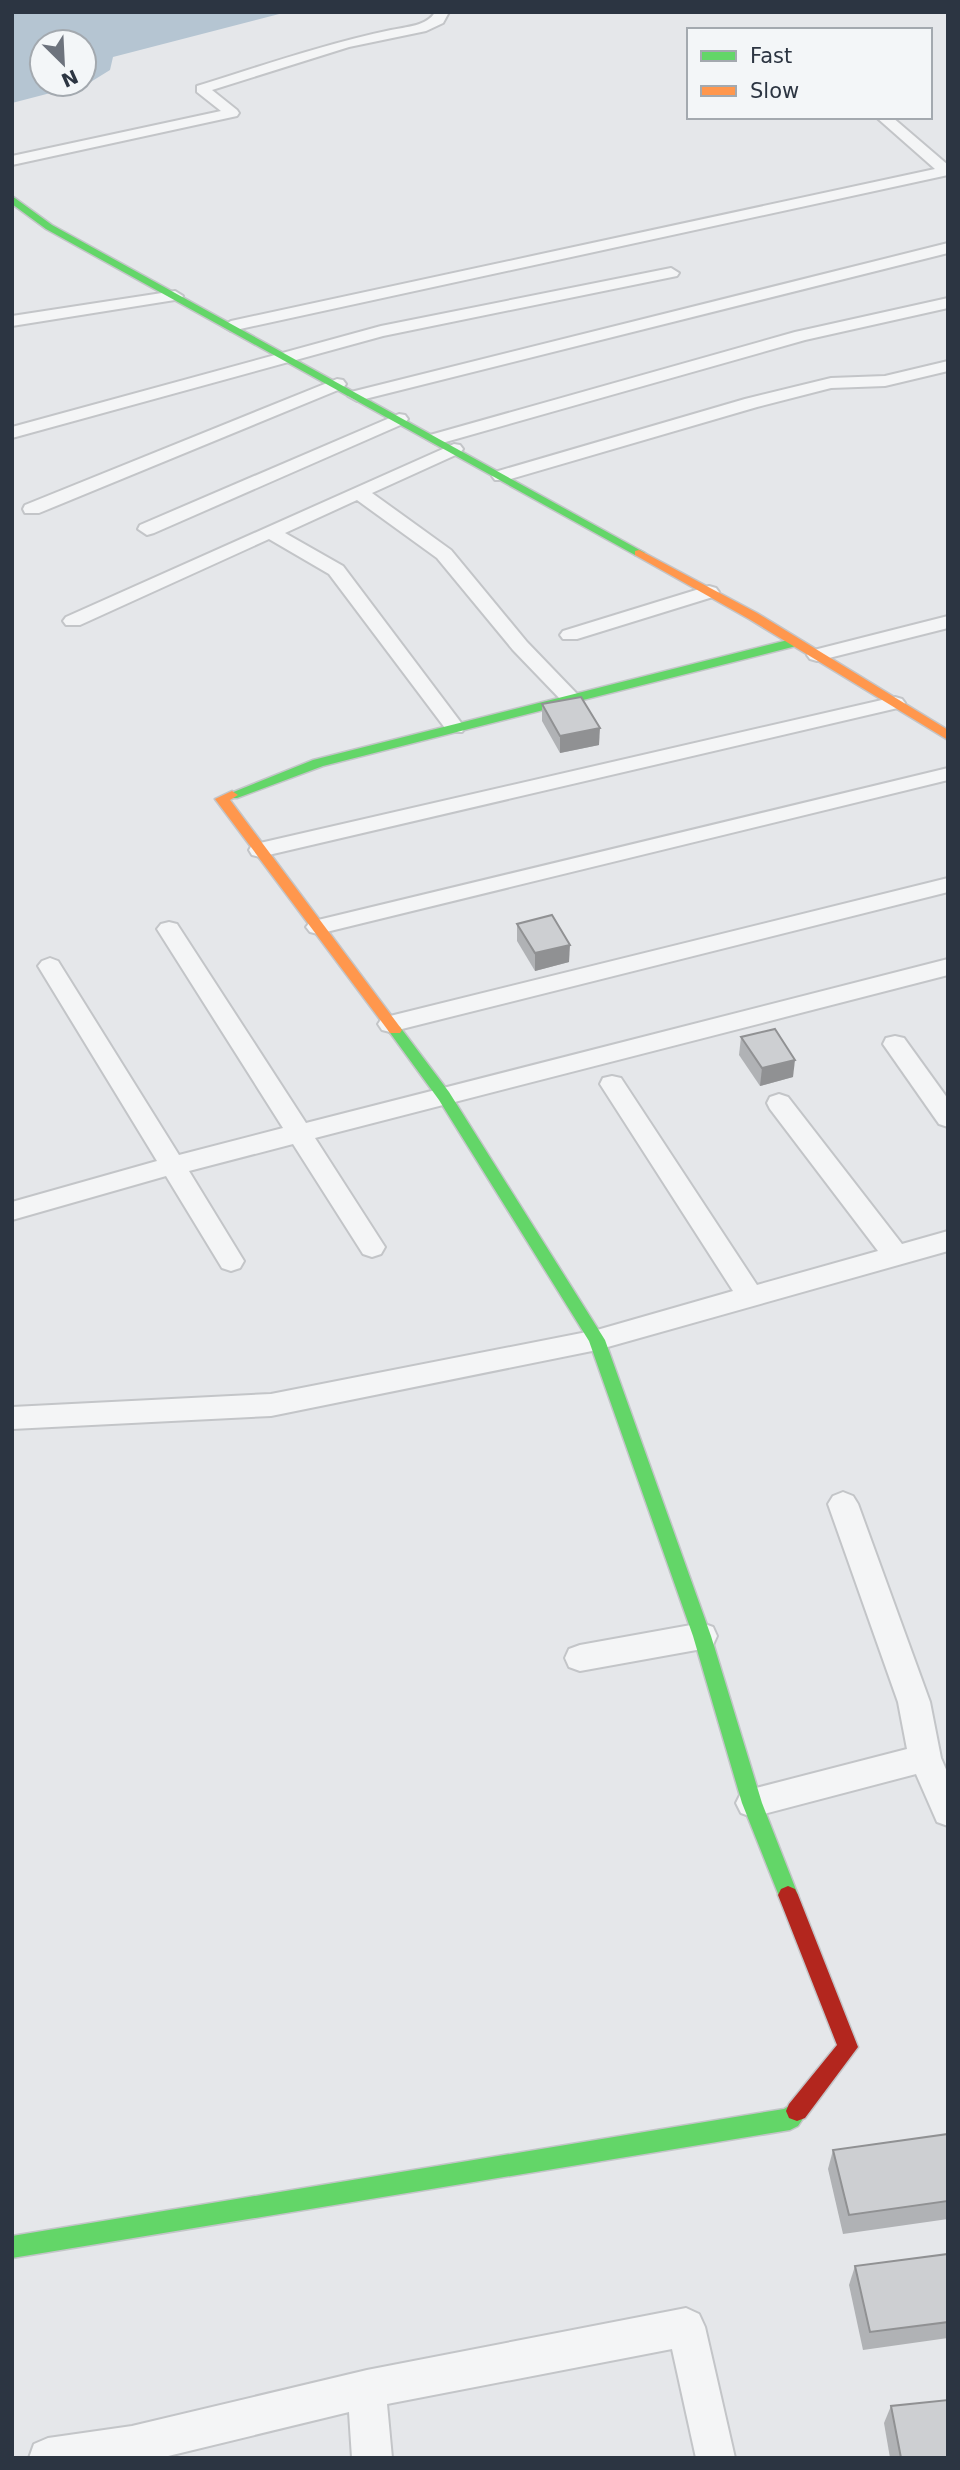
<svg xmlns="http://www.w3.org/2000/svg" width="960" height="2470" viewBox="0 0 960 2470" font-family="'DejaVu Sans',sans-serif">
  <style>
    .water { fill: #b5c5d2; fill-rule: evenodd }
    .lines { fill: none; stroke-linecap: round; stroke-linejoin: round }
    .street-casing { stroke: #c3c5c8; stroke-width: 4 }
    .fast-casing { stroke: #c3c5c8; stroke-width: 3 }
    .slow-casing { stroke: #c3c5c8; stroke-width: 3 }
    .jam-casing { stroke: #c3c5c8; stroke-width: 3 }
    .street { fill: #f4f5f6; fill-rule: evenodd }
    .fast { fill: #63d668; fill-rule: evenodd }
    .slow { fill: #ff974d; fill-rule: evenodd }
    .jam { fill: #b3261e; fill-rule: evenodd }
    .wall { fill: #b0b2b5 }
    .shaded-wall { fill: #909193 }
    .building { fill: #cdcfd2; stroke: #909193; stroke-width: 2 }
  </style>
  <rect width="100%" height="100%" fill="#e5e7ea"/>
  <path class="water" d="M12,12H287L113,57L110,70L89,83L12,103ZM42,42H84V84H42Z"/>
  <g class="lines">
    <defs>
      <g id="street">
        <path d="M435,12H449L443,23L426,31L349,47L212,90L237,110L239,113L237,116L12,165V156L221,111L197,92V86C261,66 325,44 391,30C405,27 428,26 435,12Z"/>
        <path d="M876,117H892L948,165V175L231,331L223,326L231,321L935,169Z"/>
        <path d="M948,243V253L357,401L348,396L351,392Z"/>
        <path d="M671,268L679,273L677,276L383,336L12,438V427L381,326Z"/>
        <path d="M175,291L183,296L181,299L12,326V316Z"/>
        <path d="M948,298V308L805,340L442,443L436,444L427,439L430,435L795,332Z"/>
        <path d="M948,361V371L885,386L831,388L757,407L507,480H495L492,476L495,472L745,399L831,378L885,376Z"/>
        <path d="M337,379L343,380L346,384L343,388L39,513H25L23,509L25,505Z"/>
        <path d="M399,414L405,415L408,419L405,423L154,533L147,535L138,529L140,525Z"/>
        <path d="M454,444L460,445L463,449L460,453L372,493L451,550L527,642L578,695L581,699L578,703H564L513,650L437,558L357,500L285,533L343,566L462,724L465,728L462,732H448L329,574L269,539L80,625H66L63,621L66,617Z"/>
        <path d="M709,586L716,588L719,592L716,596L577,639H563L560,635L563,631Z"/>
        <path d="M948,616V628L817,661L810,659L807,655L810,651Z"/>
        <path d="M895,697L902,699L905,703L902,707L260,857L252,855L249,850L252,845L260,843Z"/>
        <path d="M948,768V780L318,934L310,932L306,927L310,922L318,920Z"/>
        <path d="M948,878V892L390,1032L382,1030L378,1024L382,1018L390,1016Z"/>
        <path d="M169,922L177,924L306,1123L948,959V975L315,1138L385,1247L381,1254L372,1257L363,1254L293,1144L189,1171L244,1261L240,1268L231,1271L222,1268L166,1176L12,1220V1202L157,1161L38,966L42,961L50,958L58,961L179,1155L283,1128L157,929L161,924Z"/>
        <path d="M895,1036L904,1038L948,1099V1127L939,1124L883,1044L886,1038Z"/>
        <path d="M612,1076L621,1078L757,1285L878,1251L770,1109L767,1103L770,1097L779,1094L788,1097L902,1244L948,1231V1251L597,1350L271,1416L12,1429V1407L271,1394L597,1330L733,1291L600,1084L603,1078Z"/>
        <path d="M843,1492L853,1496L858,1504L930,1702L941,1758L948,1774V1826L937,1822L916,1774L752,1817L741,1813L736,1803L741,1793L752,1789L907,1749L898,1702L828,1504L833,1496Z"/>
        <path d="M702,1623L713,1627L717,1636L713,1645L702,1649L580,1671L569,1667L565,1658L569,1649L580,1645Z"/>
        <path d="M686,2308L699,2314L705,2327L735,2458H696L672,2349L387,2404L392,2458H352L349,2412L160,2458H29L34,2444L48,2438L132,2426L367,2370Z"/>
      </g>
      <g id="fast">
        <path d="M12,196L52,225L645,553L635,555L46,229L12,204Z"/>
        <path d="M796,638L802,642L800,645L323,766L237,798H227L226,795L313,760Z"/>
        <path d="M395,1025L400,1027L449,1092L605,1340L711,1636L762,1803L798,1895L795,1901L788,1904L781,1901L742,1803L693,1636L589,1341L439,1100L388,1030Z"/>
        <path d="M797,2101L805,2104L808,2111L798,2126L790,2130L12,2258V2236L784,2109Z"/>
      </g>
      <g id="slow">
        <path d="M639,550L757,613L948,730V740L749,619L635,555V551Z"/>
        <path d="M232,791L238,795L230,800L400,1027L402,1030L400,1033H390L215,799Z"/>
      </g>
      <path id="jam" d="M788,1886L795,1889L798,1895L858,2047L805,2118L797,2121L789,2118L786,2111L789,2104L837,2045L778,1895L781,1889Z"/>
    </defs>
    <use href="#street" class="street-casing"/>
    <use href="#fast" class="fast-casing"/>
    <use href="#slow" class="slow-casing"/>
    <use href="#jam" class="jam-casing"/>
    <use href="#street" class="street"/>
    <use href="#fast" class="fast"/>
    <use href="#slow" class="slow"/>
    <use href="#jam" class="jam"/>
  </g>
  <g class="wall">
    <path d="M542,704L599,745L560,753L542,721Z"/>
    <path d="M517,924L569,962L535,971L517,941Z"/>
    <path d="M741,1037L793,1077L760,1086L739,1055Z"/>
    <path d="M948,2134V2219L843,2234L828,2169L833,2150Z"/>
    <path d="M948,2254V2338L863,2350L849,2285L855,2266Z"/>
    <path d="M891,2406L948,2458H890L884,2423Z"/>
  </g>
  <g class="shaded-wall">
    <path d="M600,728L599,745L560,753V736Z"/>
    <path d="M570,945L569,962L535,971V953Z"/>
    <path d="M795,1060L793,1077L760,1086L762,1068Z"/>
  </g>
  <g class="building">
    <path d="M581,697L600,728L560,736L542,704Z"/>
    <path d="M552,915L570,945L535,953L517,924Z"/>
    <path d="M775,1029L795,1060L762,1068L741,1037Z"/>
    <path d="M948,2134V2201L849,2215L833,2150Z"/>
    <path d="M948,2254V2322L870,2332L855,2266Z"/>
    <path d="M948,2400V2458H901L891,2406Z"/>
  </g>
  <rect width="960" height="2470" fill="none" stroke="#2c3542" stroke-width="28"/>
  <rect x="687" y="28" width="245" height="91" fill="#f3f6f8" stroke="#a3a9af" stroke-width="2"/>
  <rect x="701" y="51" width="35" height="10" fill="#63d668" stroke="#a3a9af" stroke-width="2"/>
  <text x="750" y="63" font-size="21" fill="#2c3542">Fast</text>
  <rect x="701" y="86" width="35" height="10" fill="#ff974d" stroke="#a3a9af" stroke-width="2"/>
  <text x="750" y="98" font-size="21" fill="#2c3542">Slow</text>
  <g transform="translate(63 63) rotate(156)"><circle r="33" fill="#f3f6f8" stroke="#a3a9af" stroke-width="2"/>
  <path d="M0-5L12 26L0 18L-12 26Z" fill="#6d737d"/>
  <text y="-10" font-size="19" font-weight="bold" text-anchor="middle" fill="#2c3542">N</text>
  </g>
</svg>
